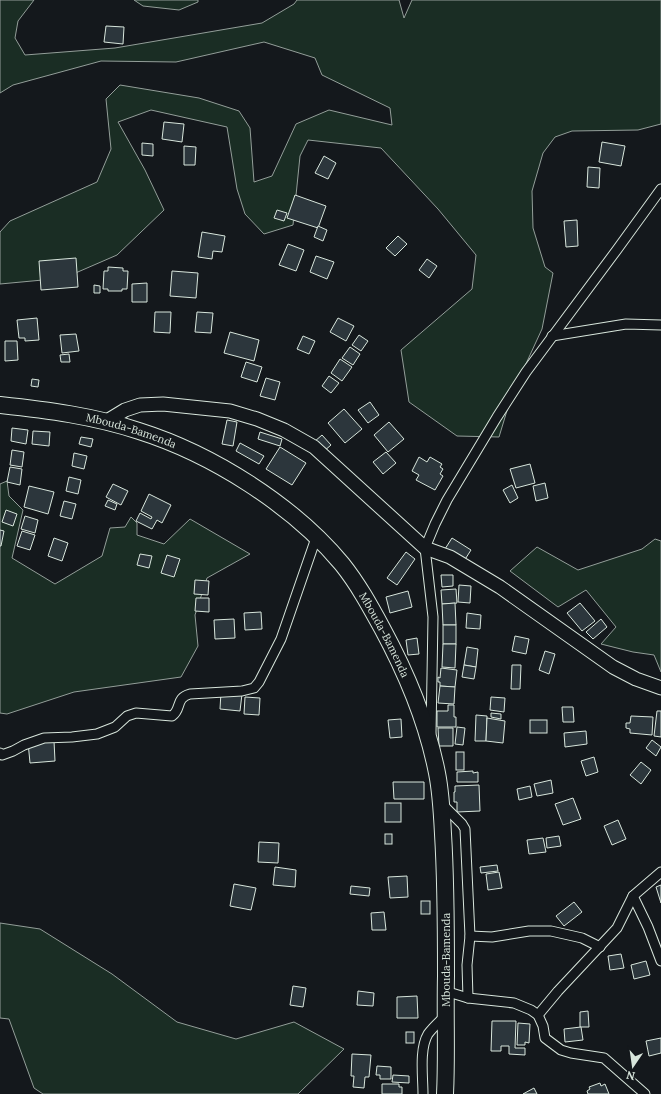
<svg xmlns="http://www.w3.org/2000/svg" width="661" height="1094" viewBox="0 0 661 1094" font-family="Lora,serif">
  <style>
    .green { fill: #1a2d24; stroke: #939e99 }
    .building { fill: #2c363c; stroke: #d8e6dc }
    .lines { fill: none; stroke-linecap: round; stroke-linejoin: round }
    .street-casing { stroke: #d8e6dc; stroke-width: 11 }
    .secondary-casing { stroke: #d8e6dc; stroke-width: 15 }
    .highway-casing { stroke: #d8e6dc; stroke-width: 18 }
    .street { stroke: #14181c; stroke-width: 9 }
    .secondary { stroke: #14181c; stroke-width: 13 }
    .highway { stroke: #14181c; stroke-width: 16 }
    .labels { text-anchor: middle; stroke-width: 3; stroke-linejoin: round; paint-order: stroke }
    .street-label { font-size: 11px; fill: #d8e6dc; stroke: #14181c }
  </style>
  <rect width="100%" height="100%" fill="#14181c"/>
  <g class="green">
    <path d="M0,0H34L18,21L15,38L25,55L115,48L262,23L294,4L297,0H399L404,18L412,0H661V124L638,130L572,131L555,137L543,153L532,191L533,228L545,267L553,273L542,329L512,394L499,437L457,436L409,402L401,350L472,289L476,255L438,209L381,148L308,140L300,156L293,225L264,234L245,214L237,189L227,127L151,110L118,122L145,170L164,210L117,255L64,278L0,284V232L10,221L97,182L111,149L106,99L120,85L199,98L239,111L250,128L254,182L272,176L296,124L329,110L392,125L390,108L322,75L315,58L264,42L176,62L101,61L13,85L0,93Z"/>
    <path d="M134,0H198V2L179,10L143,6Z"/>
    <path d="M7,481L9,496L23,510L12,558L55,584L102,556L110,528L125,527L131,517L137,523V535L164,544L190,519L250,554L207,578L195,615L198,646L181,677L74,692L7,714L0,713V484Z"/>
    <path d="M655,539L661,541V672L654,655L633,652L601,644L616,627L586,590L558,607L510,571L537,547L578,570L642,549Z"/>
    <path d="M0,923L40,929L112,974L177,1022L236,1039L294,1022L344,1049L298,1094H43L34,1088L9,1019L0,1018Z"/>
  </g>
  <g class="building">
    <path d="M106,26L124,27L123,44L104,42Z"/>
    <path d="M164,122L184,124L182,142L162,139Z"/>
    <path d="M602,142L625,146L621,166L599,162Z"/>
    <path d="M142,143L153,144V156L142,155Z"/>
    <path d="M184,146L196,147L195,165H184Z"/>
    <path d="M324,156L336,163L328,179L315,173Z"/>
    <path d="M588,167L600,168L599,188L587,187Z"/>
    <path d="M295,195L326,206L318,228L287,218Z"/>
    <path d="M277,210L287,213L284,221L274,218Z"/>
    <path d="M577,220L578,246L566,247L564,221Z"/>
    <path d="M318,226L327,230L323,241L314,237Z"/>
    <path d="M202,232L225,236L222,252L213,251L212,259L198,257Z"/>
    <path d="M398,236L407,244L395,256L386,248Z"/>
    <path d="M288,244L304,250L296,271L279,265Z"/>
    <path d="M316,256L334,262L327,279L310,272Z"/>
    <path d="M76,258L78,287L41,290L39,261Z"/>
    <path d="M427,259L437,266L429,278L419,270Z"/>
    <path d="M108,267L123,268V271H128L127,289H122V291H108V289H103L104,271H108Z"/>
    <path d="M172,271L198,273L196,298L170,296Z"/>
    <path d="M147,283V302H132V284Z"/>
    <path d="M94,285L100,286V293H94Z"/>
    <path d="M155,312H171L170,333L154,332Z"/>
    <path d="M197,312L213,313L211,333L195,332Z"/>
    <path d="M37,318L39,340L25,341V338H19L17,320Z"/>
    <path d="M338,318L354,326L346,341L330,332Z"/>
    <path d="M230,332L259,340L254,361L224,353Z"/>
    <path d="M76,334L79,351L62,353L60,335Z"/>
    <path d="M359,335L368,341L361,351L352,345Z"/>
    <path d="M303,336L315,341L309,354L297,349Z"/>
    <path d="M5,341H17L18,360L5,361Z"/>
    <path d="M350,347L360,354L353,365L342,358Z"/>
    <path d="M69,354L70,362H61L60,355Z"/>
    <path d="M340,359L352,367L342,381L331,373Z"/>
    <path d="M246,362L262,367L257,382L241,377Z"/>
    <path d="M329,376L339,383L331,393L322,386Z"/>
    <path d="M266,378L280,382L275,400L260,396Z"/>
    <path d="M32,379L39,380L38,387L31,386Z"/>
    <path d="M370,402L379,415L368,423L358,410Z"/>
    <path d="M344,409L362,429L345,443L328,423Z"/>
    <path d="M227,420L237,422L233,446L222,444Z"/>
    <path d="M389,422L404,439L388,452L374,435Z"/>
    <path d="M12,428L28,430L26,444L11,441Z"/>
    <path d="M33,431L50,432L49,446L32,444Z"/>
    <path d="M260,432L282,439L280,446L258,439Z"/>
    <path d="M322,435L331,445L323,452L314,442Z"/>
    <path d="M81,437L93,439L91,447L79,444Z"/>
    <path d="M240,443L264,456L259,464L236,451Z"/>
    <path d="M280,447L306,463L292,485L266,469Z"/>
    <path d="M12,450L24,452L22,467L10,465Z"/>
    <path d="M386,452L396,463L383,474L373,462Z"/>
    <path d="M74,453L87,456L84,469L72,466Z"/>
    <path d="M419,457L427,462L430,457L442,464L440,467L443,469L440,474L443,476L435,490L416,480L419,475L412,471Z"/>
    <path d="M530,464L535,483L516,488L510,469Z"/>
    <path d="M10,467L22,469L20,485L7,482Z"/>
    <path d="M69,477L81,480L78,494L66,491Z"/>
    <path d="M545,483L548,498L536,501L533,486Z"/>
    <path d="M113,484L128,491L121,505L106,497Z"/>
    <path d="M512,485L518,498L510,503L503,490Z"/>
    <path d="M29,486L54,492L48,514L24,507Z"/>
    <path d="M149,494L171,505L162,523L157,520L152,529L136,521L140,513L151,519L152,517L141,511Z"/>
    <path d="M108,500L117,504L115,510L105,506Z"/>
    <path d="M64,501L76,504L72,519L60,516Z"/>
    <path d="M6,510L17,514L13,526L2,522Z"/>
    <path d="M25,516L38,520L35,533L21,529Z"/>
    <path d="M0,530L4,531L1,546H0Z"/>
    <path d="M22,531L35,535L30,550L17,546Z"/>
    <path d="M54,538L68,543L62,561L48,556Z"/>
    <path d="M452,538L471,550L464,561L445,549Z"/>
    <path d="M406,552L415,559L397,585L387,578Z"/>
    <path d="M140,554L152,556L149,568L137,565Z"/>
    <path d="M167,555L180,559L174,577L161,573Z"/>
    <path d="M441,575H453V586L442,587Z"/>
    <path d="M195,580L209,581L208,595L194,594Z"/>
    <path d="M459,585L471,586L470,603L458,602Z"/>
    <path d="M456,589L457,603L442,604L441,590Z"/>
    <path d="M408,591L412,607L390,613L386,597Z"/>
    <path d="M196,598H209V612L195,611Z"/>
    <path d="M455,603L456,625H443L442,604Z"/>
    <path d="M580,603L595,621L582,631L567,613Z"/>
    <path d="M261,612L262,629L245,630L244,613Z"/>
    <path d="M467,613L481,615L480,629L466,628Z"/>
    <path d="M234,619L235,638L215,639L214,620Z"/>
    <path d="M601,619L607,627L593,639L586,632Z"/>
    <rect x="443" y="625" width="13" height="19"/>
    <path d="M515,636L529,639L526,654L512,651Z"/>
    <path d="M417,638L419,654L408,655L406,640Z"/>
    <path d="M443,644H456L455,668L442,667Z"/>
    <path d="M467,647L478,649L476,667L464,665Z"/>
    <path d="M545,651L555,654L549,674L539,670Z"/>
    <path d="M464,665L476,667L474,679L462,677Z"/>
    <path d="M512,665H521L520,689H511Z"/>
    <path d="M441,668L457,670L455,687L440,686V682H438V677L440,678Z"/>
    <path d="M440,686L455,687L454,704L438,703Z"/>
    <path d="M221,692L242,694L240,711L220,709Z"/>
    <path d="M245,697L260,698L259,715L244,714Z"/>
    <path d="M491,697L505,698L504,712L490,710Z"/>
    <path d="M448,705H454V717H456V727H437V711H448Z"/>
    <path d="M562,707H573L574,722H563Z"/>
    <path d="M657,711H661V737L654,736Z"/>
    <path d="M491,713L501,714V719L491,717Z"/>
    <path d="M476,715L487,716L486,741H475Z"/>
    <path d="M631,716L653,717L652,735L630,733V729L626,728V723H630Z"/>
    <path d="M487,718L505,721L503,743L486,741Z"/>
    <path d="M401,719L402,737L390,738L388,720Z"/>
    <rect x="530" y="720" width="17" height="13"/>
    <path d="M457,727L465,728L463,745L455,744Z"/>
    <path d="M438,728H453V746H439Z"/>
    <path d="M586,731L587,744L565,747L564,733Z"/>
    <path d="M652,740L661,747L656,756L646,748Z"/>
    <path d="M54,741L55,761L30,763L28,742Z"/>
    <rect x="456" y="752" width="8" height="18"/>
    <path d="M594,757L598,772L586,776L581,761Z"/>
    <path d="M641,762L651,770L641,784L630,775Z"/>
    <path d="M473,771V773L478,772V782H457V772Z"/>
    <path d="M551,780L553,793L537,796L534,784Z"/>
    <path d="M393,782H424V799H394Z"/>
    <path d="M479,785L480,811L457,812V802H454V792H455V786Z"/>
    <path d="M530,786L532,797L519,800L517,789Z"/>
    <path d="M573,798L581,819L563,825L555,804Z"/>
    <rect x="385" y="803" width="16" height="19"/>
    <path d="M618,820L626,839L612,845L604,826Z"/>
    <rect x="385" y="834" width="7" height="10"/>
    <path d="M559,836L561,846L547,848L546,838Z"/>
    <path d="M543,838L546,852L529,854L527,840Z"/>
    <path d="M259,842L279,843L278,863L258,862Z"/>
    <path d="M497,865L498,871L481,873L480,867Z"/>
    <path d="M275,867L296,870L295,887L273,885Z"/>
    <path d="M499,872L502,888L488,890L486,874Z"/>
    <path d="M407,876L408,897L390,898L388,877Z"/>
    <path d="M234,884L256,888L251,910L230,906Z"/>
    <path d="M661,885V903L656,887Z"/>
    <path d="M351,886L370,888L369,896L350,894Z"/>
    <rect x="421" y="901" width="9" height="13"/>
    <path d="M574,902L582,912L564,926L556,916Z"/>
    <path d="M384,912L386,930H372L371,913Z"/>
    <path d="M621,954L624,968L610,970L608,956Z"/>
    <path d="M646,961L650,975L634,979L631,965Z"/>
    <path d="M293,986L306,988L303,1007L290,1005Z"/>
    <path d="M358,991L374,993L373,1006L357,1005Z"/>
    <path d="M417,996L418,1018H397V997Z"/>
    <path d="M588,1011L589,1027H580V1012Z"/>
    <path d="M492,1021H516L515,1048H525V1055L509,1054V1046H501V1051H491Z"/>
    <path d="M518,1023L530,1024L529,1043L525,1042V1045H517Z"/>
    <path d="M581,1027L583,1040L565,1042L564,1029Z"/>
    <rect x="406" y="1032" width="8" height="11"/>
    <path d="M661,1038V1053L649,1056L646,1041Z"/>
    <path d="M352,1054L371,1055L369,1077H365L364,1088L353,1087L354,1076H351Z"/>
    <path d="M377,1066L391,1067V1079H380V1075H376Z"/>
    <path d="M393,1075L409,1076V1083L392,1082Z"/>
    <path d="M600,1083L601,1086L605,1084L609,1094H588L587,1091L590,1089L589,1087Z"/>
    <path d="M382,1084H399V1087H402V1094H382Z"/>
    <path d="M534,1088L537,1094H523Z"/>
  </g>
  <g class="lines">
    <defs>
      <g id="street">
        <path d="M552,336L626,324L661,325"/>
        <path d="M431,733L433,617L425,548L435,524L447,500L497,417L526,372L616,251L661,189"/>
        <path d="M0,753L2,755L13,751L24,745L44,738L72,737L97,734L115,727L127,716L136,713L172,716C182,709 175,698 190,694L242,691L254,688L259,682L281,639L316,538"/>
        <path d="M441,803L462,824L465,829L470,936L467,965L468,998"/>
        <path d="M633,896L648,927L661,961"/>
        <path d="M470,936L492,937L529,931H551L582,938L600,947"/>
        <path d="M445,991L468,998L514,1003L531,1010L538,1015L543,1026L545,1038L561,1050L571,1053L604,1058L645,1094"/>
        <path d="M538,1015L558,991L617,928L633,896L661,872"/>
        <path d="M423,1094C423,1077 419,1049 428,1034C433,1027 439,1022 445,1016"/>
      </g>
      <path id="secondary" d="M107,421L125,410L140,405L163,404L230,411L257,419L284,430L314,447L425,548L450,557L500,587L613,667L636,679L661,688"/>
      <g id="highway">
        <path id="s1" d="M0,405C47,410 94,416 139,431C212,454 293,505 342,564C358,584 370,606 382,628C407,674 427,722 437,773C441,793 442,814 443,834C446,882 446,929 446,976C445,1015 447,1055 445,1094"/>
      </g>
    </defs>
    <use href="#street" class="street-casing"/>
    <use href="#secondary" class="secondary-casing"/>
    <use href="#highway" class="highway-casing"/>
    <use href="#street" class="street"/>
    <use href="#secondary" class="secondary"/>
    <use href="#highway" class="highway"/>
  </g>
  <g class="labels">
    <g class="street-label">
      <text dy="4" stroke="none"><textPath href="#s1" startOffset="134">Mbouda-Bamenda</textPath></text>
      <text dy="4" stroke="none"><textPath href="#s1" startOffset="470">Mbouda-Bamenda</textPath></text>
      <text transform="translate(446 960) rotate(-90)" y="4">Mbouda-Bamenda</text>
    </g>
  </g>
  <g transform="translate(633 1066) rotate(193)" stroke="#14181c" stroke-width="3" paint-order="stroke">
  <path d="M0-3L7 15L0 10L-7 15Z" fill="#d8e6dc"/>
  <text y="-6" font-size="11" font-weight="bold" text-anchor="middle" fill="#d8e6dc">N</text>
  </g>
</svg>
